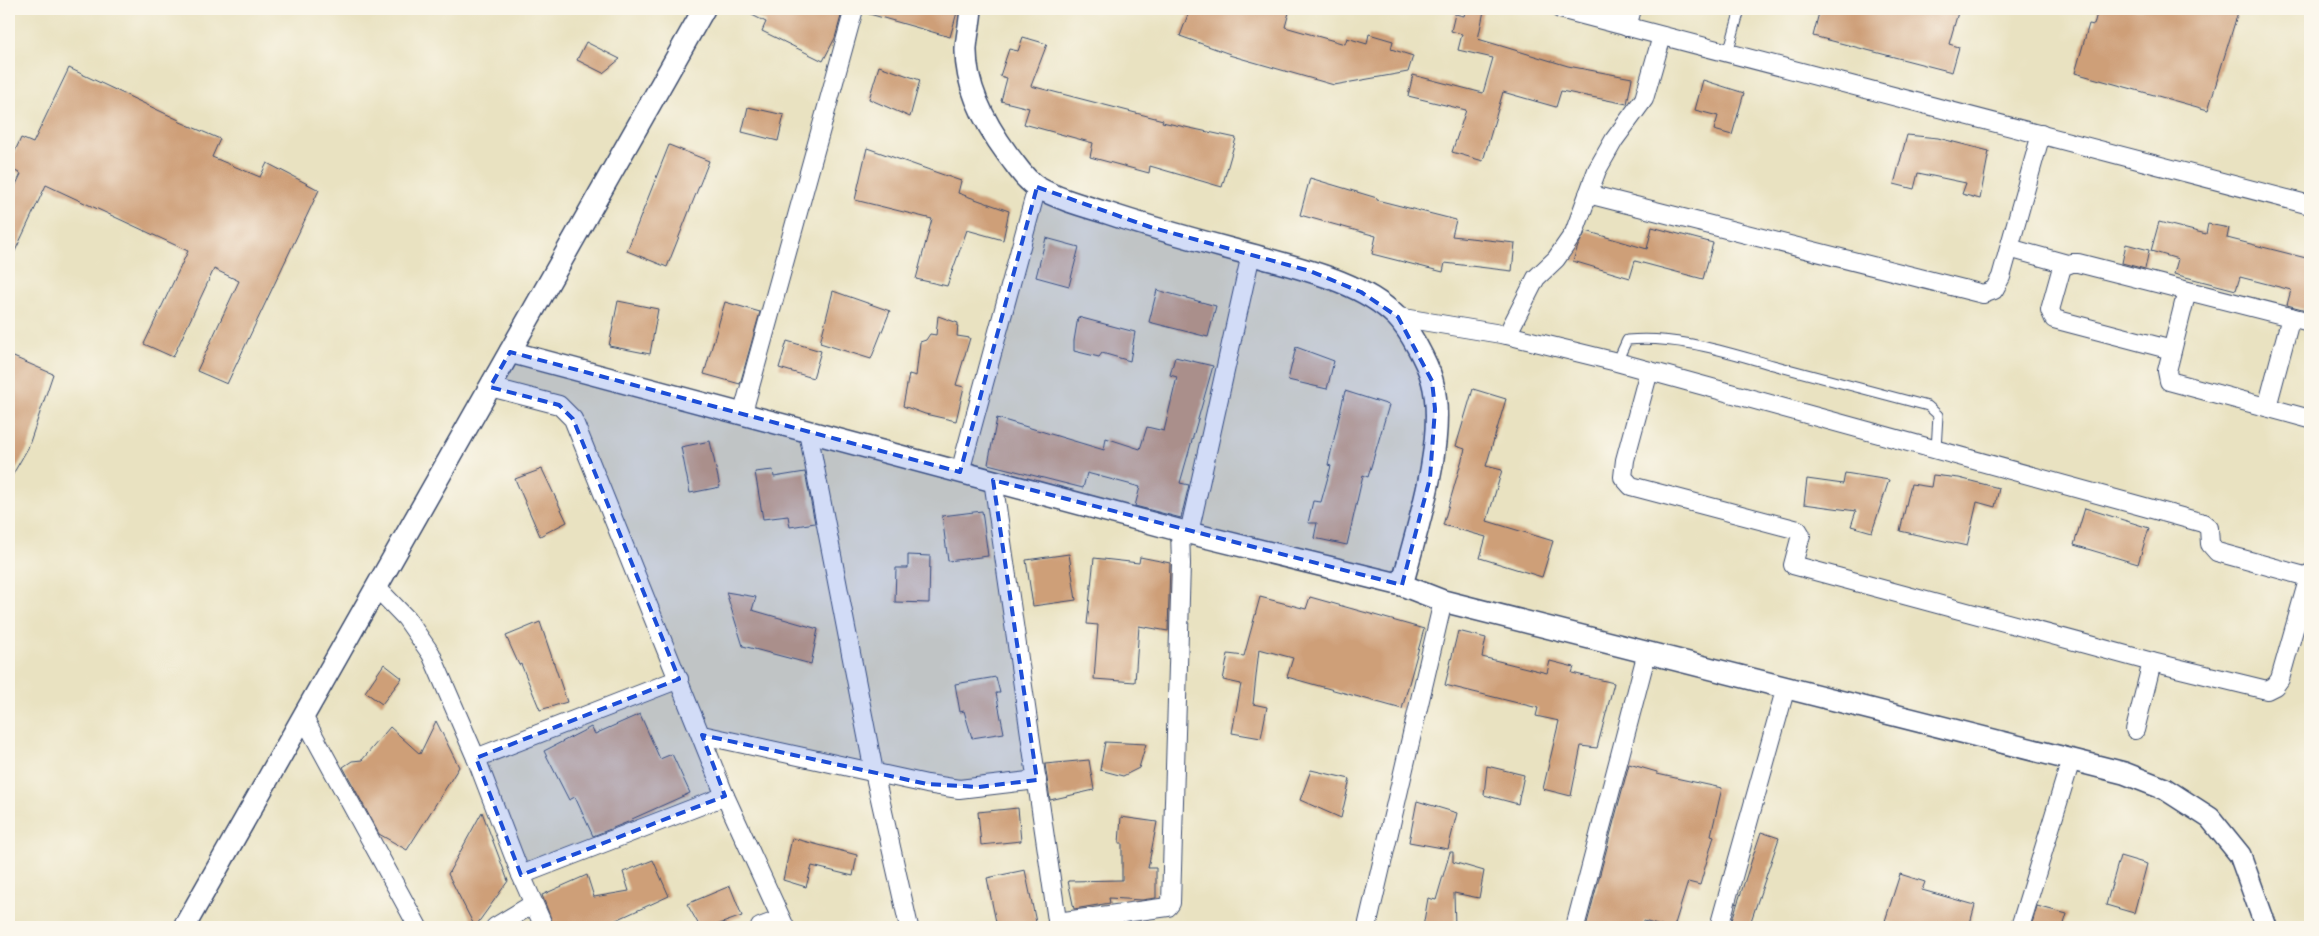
<svg xmlns="http://www.w3.org/2000/svg" width="2319" height="936" viewBox="0 0 2319 936" font-family="'Playpen Sans',sans-serif">
  <style>
    .building { fill: #ce9f78 }
    .lines { fill: none; stroke-linecap: round; stroke-linejoin: round }
    .service-casing { stroke: #3a4a6d; stroke-width: 11 }
    .minor-casing { stroke: #3a4a6d; stroke-width: 20 }
    .tertiary-casing { stroke: #3a4a6d; stroke-width: 24 }
    .service { stroke: #fff; stroke-width: 9 }
    .minor { stroke: #fff; stroke-width: 18 }
    .tertiary { stroke: #fff; stroke-width: 21 }
    .marked { fill: #1d4ed8; fill-opacity: 0.2; stroke: #1d4ed8; stroke-width: 4; stroke-dasharray: 10 6; stroke-linejoin: round }
  </style>
  <rect width="100%" height="100%" fill="#fbf7ec"/>
  <filter id="ink" filterUnits="userSpaceOnUse"><feTurbulence type="fractalNoise" baseFrequency=".02" numOctaves="2"/><feDisplacementMap in="SourceGraphic" scale="10" xChannelSelector="R" yChannelSelector="G"/><feConvolveMatrix kernelMatrix="1 2 1 2 8 2 1 2 1" color-interpolation-filters="sRGB"/></filter>
  <filter id="wash" filterUnits="userSpaceOnUse"><feTurbulence type="fractalNoise" baseFrequency=".0096" numOctaves="4" result="noise"/><feDisplacementMap in="SourceGraphic" scale="20" xChannelSelector="R" yChannelSelector="G"/><feGaussianBlur stdDeviation="1.12" result="paint"/><feColorMatrix in="noise" values="0 0 0 0 0 0 0 0 0 0 0 0 0 0 0 0 0 1.4 0 .05"/><feComposite in="paint" operator="in"/></filter>
  <g filter="url(#wash)">
    <rect width="100%" height="100%" fill="#e9e2c1"/>
    <g id="blocks">
      <g class="building">
        <path d="M740,9H843L835,38L823,61L762,31L766,22Z"/>
        <path d="M867,9H958L950,37L866,13Z"/>
        <path d="M1190,9H1290L1285,27L1345,44L1347,38L1367,44L1369,34L1393,41L1391,49L1413,56L1408,72L1334,85L1229,55L1230,54L1180,36Z"/>
        <path d="M1466,9L1484,11L1478,39L1568,66L1632,78L1627,104L1561,91L1556,107L1503,92L1483,161L1452,152L1466,110L1408,96L1413,75L1483,93L1493,58L1458,50L1462,34L1451,31L1455,14L1464,16Z"/>
        <path d="M1820,9H1959L1949,44L1959,47L1952,72L1813,36Z"/>
        <path d="M2098,9H2239L2208,110L2075,73L2089,24L2094,25Z"/>
        <path d="M1023,37L1047,44L1031,86L1163,120L1162,122L1236,138L1222,187L1150,166L1149,173L1090,157L1093,143L1024,124L1029,108L1001,101L1007,78L1000,76L1009,49L1018,51Z"/>
        <path d="M586,42L620,59L603,73L577,60Z"/>
        <path d="M879,66L920,80L910,117L869,99Z"/>
        <path d="M69,68L179,120L178,121L220,139L212,157L260,177L267,163L319,190L227,384L197,371L239,281L214,269L173,357L144,344L188,251L46,185L9,264V199L21,174L9,168V164L21,138L33,143Z"/>
        <path d="M1703,80L1744,93L1732,135L1714,130L1718,116L1695,110Z"/>
        <path d="M748,107L784,115L778,141L742,132Z"/>
        <path d="M1907,135L1938,138L1989,151L1980,199L1962,194L1966,183L1918,173L1914,189L1894,184Z"/>
        <path d="M669,145L709,161L667,267L627,251Z"/>
        <path d="M867,148L961,181L958,193L1009,211L1003,240L967,230L947,286L916,279L932,219L855,200Z"/>
        <path d="M1310,178L1377,198V200L1456,220L1452,236L1515,243L1512,271L1445,263L1443,272L1372,254L1376,236L1300,215Z"/>
        <path d="M2159,222L2206,234L2208,224L2229,228L2227,238L2310,259V311L2287,305L2291,290L2240,277L2236,290L2174,274L2178,259L2151,251Z"/>
        <path d="M1652,227L1713,243L1703,279L1635,261L1630,278L1573,261L1578,246L1586,231L1647,249Z"/>
        <path d="M1046,238L1079,247L1069,286L1036,277Z"/>
        <path d="M2126,244L2149,250L2145,269L2122,263Z"/>
        <path d="M1157,290L1216,306L1208,337L1149,322Z"/>
        <path d="M833,291L890,311L871,359L820,343Z"/>
        <path d="M618,301L658,309L650,354L609,346Z"/>
        <path d="M725,302L760,312L740,384L704,374Z"/>
        <path d="M938,316L958,323L957,336L970,338L956,385L964,387L956,421L925,414L903,406L909,374L916,376L920,342L926,340L930,334L936,335Z"/>
        <path d="M1078,317L1135,332L1130,361L1102,353L1099,357L1074,351V341Z"/>
        <path d="M787,341L821,351L813,378L779,368Z"/>
        <path d="M1296,347L1334,361L1327,389L1288,380Z"/>
        <path d="M9,355L53,374L28,448L9,481Z"/>
        <path d="M1175,357L1213,366L1180,483L1189,485L1181,518L1135,506L1140,487L1087,473L1083,488L988,464L997,418L1104,450L1106,438L1140,449L1147,427L1164,431L1177,377L1170,375Z"/>
        <path d="M1473,389L1506,399L1486,466L1502,470L1487,521L1553,541L1542,577L1480,558L1486,537L1443,525L1465,449L1456,446Z"/>
        <path d="M1345,391L1389,405L1368,477L1363,475L1347,545L1314,538L1317,523H1308L1313,501L1321,502L1331,466L1328,465Z"/>
        <path d="M710,441L720,487L690,493L681,447Z"/>
        <path d="M542,469L567,522L540,536L515,479Z"/>
        <path d="M773,470L774,477L805,472L815,523L790,527L788,516L763,519L755,472Z"/>
        <path d="M1845,473L1889,480L1872,532L1851,526L1856,511L1804,504L1807,479L1843,484Z"/>
        <path d="M1933,475L1959,478L1999,488L1995,507L1977,502L1967,546L1900,531L1911,484L1931,487Z"/>
        <path d="M2085,508L2149,528L2138,564L2074,545Z"/>
        <path d="M982,511L988,556L948,561L942,516Z"/>
        <path d="M1069,554L1076,600L1033,606L1026,560Z"/>
        <path d="M908,555L930,556L929,603L895,602L896,568H908Z"/>
        <path d="M1140,557L1170,563L1168,631L1139,626L1135,682L1094,679L1098,625L1087,624L1094,558L1139,563Z"/>
        <path d="M726,592L756,597L752,610L818,629L811,664L743,646Z"/>
        <path d="M1260,597L1306,609L1310,597L1424,629L1402,709L1287,677L1293,658L1259,649L1253,704L1267,707L1261,738L1232,733L1241,684L1223,680L1228,654L1244,656Z"/>
        <path d="M540,622L567,702L540,710L521,664L519,665L506,636Z"/>
        <path d="M1458,631L1486,638L1482,657L1547,673L1550,661L1574,667L1572,673L1614,683L1597,748L1581,746L1571,796L1543,789L1559,721L1536,716L1538,708L1445,685Z"/>
        <path d="M384,664L402,678L382,704L365,692Z"/>
        <path d="M996,677L1000,693H996L1004,733L972,738L964,711L960,712L955,684Z"/>
        <path d="M640,714L660,759L672,754L690,793L632,819L633,820L593,836L575,797L569,800L544,751L591,727L595,734Z"/>
        <path d="M436,721L459,767L407,850L379,834L343,767L352,761L362,760L390,727L420,754Z"/>
        <path d="M1105,742L1146,744L1139,768L1123,776L1100,770Z"/>
        <path d="M1089,760L1094,790L1050,800L1045,764Z"/>
        <path d="M1629,764L1657,772V774L1722,788L1711,835L1714,836L1700,885L1688,882L1674,927H1664L1644,921L1643,927H1586Z"/>
        <path d="M1487,766L1524,775L1518,804L1484,795Z"/>
        <path d="M1311,770L1350,779L1341,818L1300,800Z"/>
        <path d="M1417,801L1457,813L1448,849L1409,842Z"/>
        <path d="M1018,808L1021,841L981,845L978,812Z"/>
        <path d="M482,812L508,881L475,927L448,874Z"/>
        <path d="M1121,817L1157,822L1148,868H1156V898L1142,900L1109,898L1110,903L1074,909L1068,881L1122,880V843H1119Z"/>
        <path d="M1761,832L1779,838L1749,927H1743L1731,923Z"/>
        <path d="M792,838L857,855L853,876L812,866L806,887L783,880Z"/>
        <path d="M1450,852H1453V862L1484,871L1479,898L1454,893L1455,927H1423L1428,898L1436,900Z"/>
        <path d="M2120,856L2147,864L2134,913L2106,905Z"/>
        <path d="M653,860L669,896L601,927H554L542,895L587,875L594,897L629,891L623,872Z"/>
        <path d="M1025,870L1037,927H997L987,878Z"/>
        <path d="M1900,874L1925,882L1922,890L1975,905L1969,927H1905L1885,921Z"/>
        <path d="M730,886L742,916L711,927H700L687,904Z"/>
        <path d="M2037,906L2067,914L2063,927H2031Z"/>
      </g>
    </g>
  </g>
  <g filter="url(#ink)">
    <use href="#blocks" fill-opacity="0" stroke="#3a4a6d" stroke-width="1"/>
    <g class="lines">
      <defs>
        <g id="service">
          <path d="M1728,53L1739,13L1735,9"/>
          <path d="M1617,362L1627,340C1676,335 1726,352 1773,365C1824,378 1876,392 1928,406L1938,415L1936,450"/>
        </g>
        <g id="minor">
          <path d="M1560,9L2310,205"/>
          <path d="M1627,27L1632,9"/>
          <path d="M1588,194L1983,294L1994,290L2001,277L2041,134"/>
          <path d="M2009,248L2067,264"/>
          <path d="M2187,291L2167,371L2169,381L2310,419"/>
          <path d="M1398,317L1507,335L1617,362L2203,523L2209,528L2210,544L2217,552L2308,577"/>
          <path d="M1507,335L1536,278L1556,259L1574,233L1597,170L1614,140L1644,99L1662,36"/>
          <path d="M2172,350L2054,319L2050,310L2062,267L2072,263H2078L2310,322"/>
          <path d="M1649,371L1625,460L1623,477L1631,486L1798,530L1801,535L1793,565L2152,662L2267,690L2275,686L2280,679L2310,573"/>
          <path d="M490,387L559,405L573,419L725,796L785,927"/>
          <path d="M2267,407L2291,317"/>
          <path d="M743,412L854,9"/>
          <path d="M808,432L874,772L909,927"/>
          <path d="M960,472L1037,187"/>
          <path d="M993,480L1058,927"/>
          <path d="M1189,533L1251,254"/>
          <path d="M376,587L406,618L431,654L476,758L521,875L544,927"/>
          <path d="M303,716L418,927"/>
          <path d="M2135,730L2152,662"/>
          <path d="M702,735L927,784L959,789L1037,780"/>
          <path d="M476,758L679,679"/>
          <path d="M521,875L725,796"/>
          <path d="M1057,922L1168,907L1171,903L1181,564L1180,530"/>
          <path d="M495,927L533,904"/>
          <path d="M760,927L781,919"/>
          <path d="M1367,927L1443,601"/>
          <path d="M1575,927L1647,652"/>
          <path d="M1719,927L1786,687"/>
          <path d="M2020,927L2071,760"/>
        </g>
        <g id="tertiary">
          <path d="M971,9C970,22 967,35 966,48C965,86 986,125 1008,155C1017,166 1025,180 1037,187C1058,199 1084,206 1107,213C1163,232 1221,246 1278,262C1318,273 1365,286 1396,316C1409,329 1427,362 1432,380C1448,436 1417,529 1402,585"/>
          <path d="M510,352L1189,533L1402,585L1443,601L2124,773L2165,789L2210,818L2240,855L2266,927"/>
          <path d="M184,927L704,9"/>
        </g>
      </defs>
      <use href="#service" class="service-casing"/>
      <use href="#minor" class="minor-casing"/>
      <use href="#tertiary" class="tertiary-casing"/>
      <use href="#service" class="service"/>
      <use href="#minor" class="minor"/>
      <use href="#tertiary" class="tertiary"/>
    </g>
  </g>
  <path class="marked" d="M1037,187L1150,227L1310,271L1361,292L1398,317L1432,381L1435,409L1430,478L1402,585L993,480L1037,780L978,787L927,784L702,735L725,796L521,875L476,758L679,679L573,419L559,405L490,387L510,352L960,472Z"/>
  <rect width="2319" height="936" fill="none" stroke="#fbf7ec" stroke-width="30"/>
</svg>
